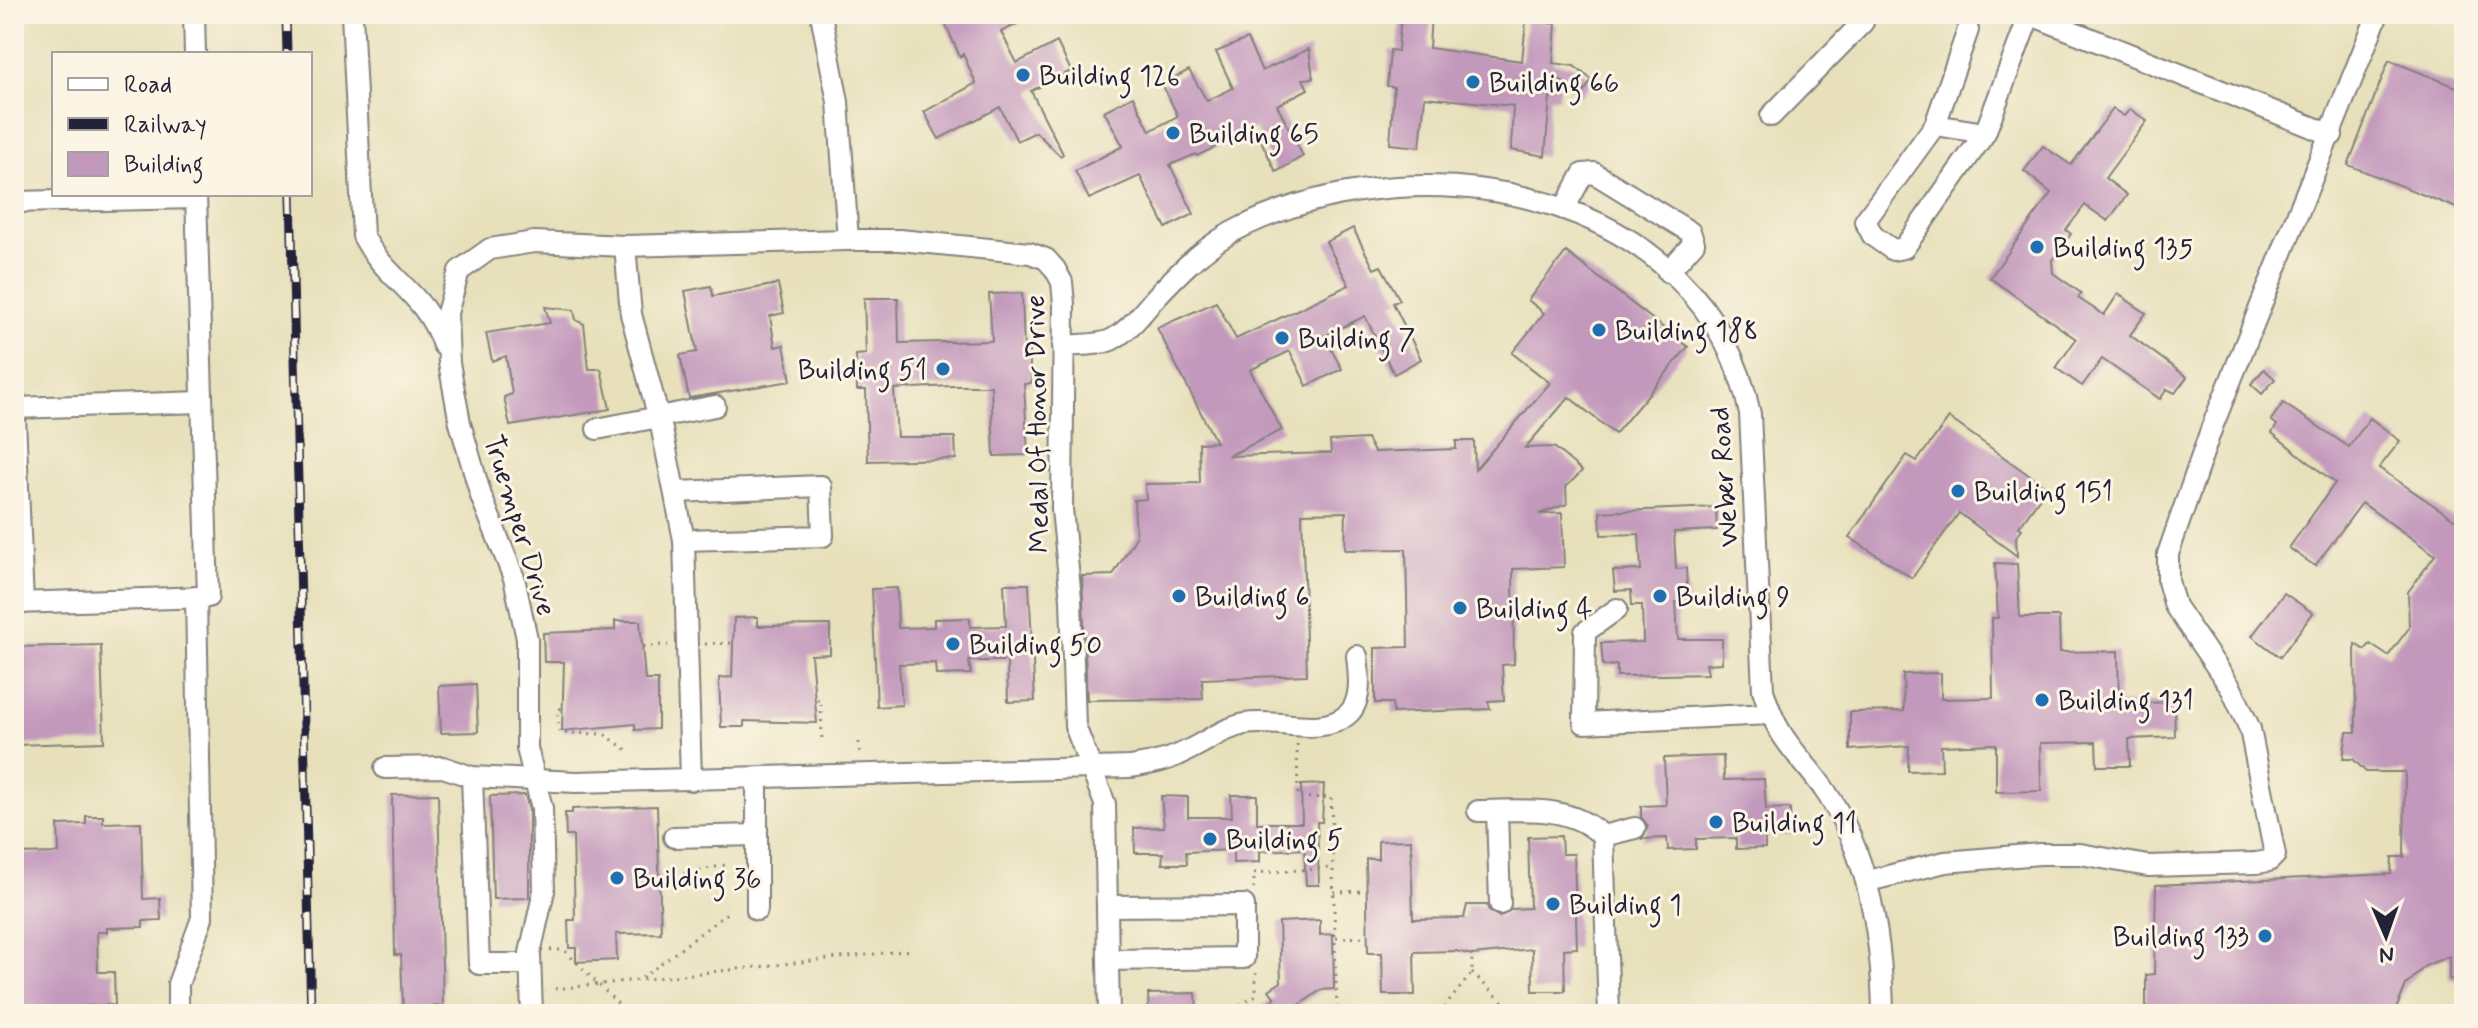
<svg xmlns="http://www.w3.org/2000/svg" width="2478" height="1028" viewBox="0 0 2478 1028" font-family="Mynerve,sans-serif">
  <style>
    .building { fill: #c298bc }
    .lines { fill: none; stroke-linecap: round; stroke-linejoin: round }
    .minor-casing { stroke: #84817b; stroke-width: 24 }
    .path { stroke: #84817b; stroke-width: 3; stroke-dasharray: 2 6; stroke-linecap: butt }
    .minor { stroke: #fff; stroke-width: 20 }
    .rail-casing { stroke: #22223b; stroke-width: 9 }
    .rail { stroke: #fcf5e5; stroke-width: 6; stroke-dasharray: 18; stroke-linecap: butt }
    .poi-dot { fill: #1f6fb2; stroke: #fcf5e5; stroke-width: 3 }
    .labels { text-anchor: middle; stroke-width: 6; stroke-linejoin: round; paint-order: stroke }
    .poi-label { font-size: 28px; fill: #22223b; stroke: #fcf5e5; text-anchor: start }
    .street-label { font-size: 28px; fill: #22223b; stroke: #fcf5e5 }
  </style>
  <rect width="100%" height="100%" fill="#fcf5e5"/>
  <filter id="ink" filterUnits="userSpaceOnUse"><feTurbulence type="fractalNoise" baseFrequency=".0125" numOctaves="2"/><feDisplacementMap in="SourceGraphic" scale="16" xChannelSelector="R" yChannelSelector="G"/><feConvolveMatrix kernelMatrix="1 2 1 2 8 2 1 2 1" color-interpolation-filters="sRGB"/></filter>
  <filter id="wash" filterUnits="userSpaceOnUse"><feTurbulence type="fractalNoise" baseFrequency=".006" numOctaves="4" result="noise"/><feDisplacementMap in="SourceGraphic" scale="32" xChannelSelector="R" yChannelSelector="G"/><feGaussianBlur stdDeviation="1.8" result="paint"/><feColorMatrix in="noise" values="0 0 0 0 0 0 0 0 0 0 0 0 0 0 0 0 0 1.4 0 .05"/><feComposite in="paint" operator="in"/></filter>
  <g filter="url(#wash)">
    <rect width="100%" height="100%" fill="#e7e0bb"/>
    <g id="blocks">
      <g class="building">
        <path d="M941,14H1037L1001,32L1017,63L1057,42L1071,71L1031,91L1063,154L1060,156L1036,132L1017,141L1000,107L939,139L924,112L976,83L963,54L960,57Z"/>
        <path d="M1401,14H1431L1429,48L1522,61L1526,21L1556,24L1553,63L1574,66L1592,80L1581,96L1560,80L1558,98L1550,97L1545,156L1511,150L1513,106L1425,97L1420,147L1390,144L1394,87L1387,86L1390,50L1398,51Z"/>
        <path d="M1247,39L1262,71L1309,49L1313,78L1303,79L1308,89L1277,105L1303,156L1276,172L1255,128L1197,156L1196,154L1170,165L1194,214L1166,228L1140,176L1089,199L1075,171L1123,146L1104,111L1133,96L1150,131L1178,116L1162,84L1189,70L1207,101L1233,88L1216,52Z"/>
        <path d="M2389,60L2464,90V211L2348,165Z"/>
        <path d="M2113,109L2124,116L2130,109L2147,121L2105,178L2127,195L2108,221L2085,205L2066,230L2071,234L2052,260L2053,273L2081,293L2078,298L2104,315L2118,294L2146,313L2130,335L2187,377L2175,393L2167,389L2160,399L2102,359L2082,386L2056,368L2076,339L1990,278L2051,193L2024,171L2043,146L2071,165Z"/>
        <path d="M1353,228L1374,269L1381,266L1400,300L1393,303L1421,359L1394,374L1365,316L1324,336L1342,369L1307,386L1290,351L1250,370L1282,430L1228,456L1331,453L1330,441L1367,439L1374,452L1456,449V441H1474L1475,470L1550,383L1512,353L1544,313L1528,300L1566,252L1688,347L1615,434L1569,397L1525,448L1554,447L1582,471L1566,487L1567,504L1539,514L1562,513L1564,567L1513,569L1514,664L1502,665L1504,700L1488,701L1490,709L1393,713L1392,703H1375V648L1408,647L1406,549L1345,550L1346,512L1302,513L1307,675L1202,679L1203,699L1087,700L1082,576L1113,575L1136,537L1134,500L1146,499L1145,484L1200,483L1199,443L1216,442L1157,328L1216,302L1236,339L1349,285L1326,242Z"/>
        <path d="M778,284L784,313L770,316L775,347L784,345L791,381L689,398L680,355L697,352L685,291L711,286L713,296Z"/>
        <path d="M1022,293L1024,349L1029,348L1031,383L1024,384L1028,455L994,456L991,386H952L894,389L897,437H955L956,459L868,461L866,390H857L856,355L866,354L864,298H898L899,343L992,341L989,294Z"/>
        <path d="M545,307L574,310L576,320L584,324L589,369H601L610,409L510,426L504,397L512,394L506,356L492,361L486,333L550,323Z"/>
        <path d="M2264,369L2275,379L2262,394L2251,384Z"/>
        <path d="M2283,403L2349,447L2370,418L2400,441L2379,468L2454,519L2464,518V981L2449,979V956L2425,966L2406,985L2394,1014H2194V1010L2146,1009V975L2154,974L2156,885L2391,874L2392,857H2404L2405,772H2366L2353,759H2343L2347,732H2356L2355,644L2365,650L2370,644L2388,656L2409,628L2408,592L2435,555L2362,503L2315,566L2289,548L2335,483L2272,433L2277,425L2271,420Z"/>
        <path d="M1949,418L2047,488L2019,527L2022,529L2016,537L2017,556L1959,513L1912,578L1849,537L1907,455L1917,461Z"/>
        <path d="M1716,507L1717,530L1674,532L1676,569L1686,568L1688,602H1676L1678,639H1722V663L1706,664L1708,674L1617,676V665L1603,666L1601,643L1643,642L1642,605H1632L1631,590L1615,591L1613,571L1641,570L1639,534L1601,535L1600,512Z"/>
        <path d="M1995,563L2017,564L2020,617H2059L2060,652L2118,651L2119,704L2174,702L2175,737L2129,739L2130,766H2097L2096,742L2040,743L2041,791L1996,792V744L1941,746L1942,770L1908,771L1909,746L1850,750V712L1904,711L1903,674L1941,673V699L1993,698L1992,618H1998Z"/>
        <path d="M1004,584H1029L1035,701L1008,702L1007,661H969L971,674L936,675L935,663L899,664L902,705L877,707L872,589L897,588L898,628L934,627V619L970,618V627L1006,626Z"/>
        <path d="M2284,593L2313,613L2280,657L2252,636Z"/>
        <path d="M758,617V626L830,625V654L811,655L817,723L744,721V727H721L719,678L732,677L734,618Z"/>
        <path d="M615,621H640L645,680H658V729L635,730V724L562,731L564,662H544L543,633L615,630Z"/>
        <path d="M101,645L104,742L14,745V647Z"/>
        <path d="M476,684L478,732L441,733L439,686Z"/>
        <path d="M1723,756L1724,780L1764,779L1766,809L1790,808L1791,835L1765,836V848L1736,849V838L1696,839V849L1668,850L1667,838L1642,839L1648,826L1641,817V806L1666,805L1664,758Z"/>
        <path d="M1324,784L1322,822H1317L1319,885H1306L1304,849L1260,851V862L1233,863V850L1186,852L1187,864H1162L1163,853H1135L1134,828L1164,827L1161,796L1188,797V817H1232L1231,795H1257V823H1302L1301,785Z"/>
        <path d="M438,794L443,1006L403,1008L401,955H395L392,795Z"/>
        <path d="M525,795L529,810V898L493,899L490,796Z"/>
        <path d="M657,806L661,933L616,934L617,960L576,962V948H569L568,920H575L573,836H566L565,813H572V809Z"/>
        <path d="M86,816H103V823L141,822L143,899L160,898L161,920L143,921V927L107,928V932H97L98,972H114L115,1005L85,1006V1014H14L15,854L59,853L58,825L86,824Z"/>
        <path d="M1561,836L1562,854H1574L1577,948L1564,949L1565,991H1533L1532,949L1472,955L1456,951L1414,952L1415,995H1383L1382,953H1368L1366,859H1378V841L1411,840L1413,919L1464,918L1467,905H1487L1489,911L1500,917L1512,909L1530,908L1528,837Z"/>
        <path d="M1320,920V935L1333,934L1334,989L1321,990L1298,1006L1303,1014H1250L1275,998L1269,990L1281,982L1279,922Z"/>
        <path d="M1196,993L1197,1014H1149L1148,994Z"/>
      </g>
    </g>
  </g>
  <g filter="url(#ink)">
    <use href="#blocks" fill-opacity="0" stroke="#84817b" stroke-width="2"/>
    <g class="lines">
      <defs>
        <g id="minor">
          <path d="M194,14L195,54"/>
          <path d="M352,14L363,236C386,280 425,292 443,345"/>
          <path d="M821,14L838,102L848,240H900L1030,253L1046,259L1055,269L1062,282L1064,304L1062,509L1071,599L1075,726L1105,804L1109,1014"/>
          <path d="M2029,14L2332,135"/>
          <path d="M1771,116L1863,22L1862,14"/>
          <path d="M1935,125L1968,30"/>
          <path d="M1985,133L1904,248L1893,250L1873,236L1865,221L1935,125L1985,133L2030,14"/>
          <path d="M14,202L196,198"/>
          <path d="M1564,209L1583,174L1594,173L1690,232L1694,243L1668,272"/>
          <path d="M625,246L631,314L662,430L684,540L691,780"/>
          <path d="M1063,346C1079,344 1097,346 1111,340C1129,331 1142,313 1155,298C1182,269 1208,243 1244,226C1426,139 1705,191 1750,414L1763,690C1779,744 1797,750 1826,792C1870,857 1882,938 1883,1014"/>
          <path d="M14,395L23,603"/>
          <path d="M14,408L202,402"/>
          <path d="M597,429L715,406"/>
          <path d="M676,492L821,486L823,536L684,540"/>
          <path d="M14,603L208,597L196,194"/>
          <path d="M1617,609L1585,632L1584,723L1770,714"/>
          <path d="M385,768L443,767L472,777L576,782L1130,767C1147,764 1163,762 1178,755C1201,746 1220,729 1245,724C1275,718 1322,737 1347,715C1363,702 1359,674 1357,656"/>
          <path d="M472,777L479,964H530"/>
          <path d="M1478,811C1523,811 1568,803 1603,836L1609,1014"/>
          <path d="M1497,811L1500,904"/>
          <path d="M1603,836L1635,828"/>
          <path d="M674,837L757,835"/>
          <path d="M1868,881L1945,862L2040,854H2080L2148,866L2256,863L2269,861L2275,855L2250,729L2231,688L2175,606L2168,581V554L2212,427L2378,14"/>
          <path d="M1107,906L1244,905V958L1108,960"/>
          <path d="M757,910V778"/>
          <path d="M178,1014V984L202,918L196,597"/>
          <path d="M532,1014L530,953L544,891L542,808L527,748V639L514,578L481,496L460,423L449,363L447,313L459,271L490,249L534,242L625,246L848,240"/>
        </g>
      </defs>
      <use href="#minor" class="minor-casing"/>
      <g class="path">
        <path d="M705,644L731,643"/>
        <path d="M643,646L668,645"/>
        <path d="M817,700H821L822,743"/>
        <path d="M561,708L557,712L560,733L604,734L627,750"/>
        <path d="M859,742L860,754"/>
        <path d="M1297,744L1298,798L1331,797L1337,1014"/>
        <path d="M668,877L730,864"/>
        <path d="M1254,889V873L1333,868"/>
        <path d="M1334,892L1366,891"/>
        <path d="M1336,938L1367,937"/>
        <path d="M550,950H564L628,1014"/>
        <path d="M1472,973L1515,1013"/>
        <path d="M642,978L731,910"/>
        <path d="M555,989L912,950"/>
        <path d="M1227,1014L1256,995V973"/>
        <path d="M1439,1014L1472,973V955"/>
      </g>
      <use href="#minor" class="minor"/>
      <defs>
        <g id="rail">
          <path d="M286,14L287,54"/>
          <path d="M291,194L311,1014"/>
        </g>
      </defs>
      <use href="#rail" class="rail-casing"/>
      <use href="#rail" class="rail"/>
    </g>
  </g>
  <g class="poi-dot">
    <circle cx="1023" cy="75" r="8"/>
    <circle cx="1473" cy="82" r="8"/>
    <circle cx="1173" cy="133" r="8"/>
    <circle cx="2037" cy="247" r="8"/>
    <circle cx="1599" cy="330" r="8"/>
    <circle cx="1282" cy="338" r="8"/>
    <circle cx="943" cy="369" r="8"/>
    <circle cx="1958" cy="491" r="8"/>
    <circle cx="1179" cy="596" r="8"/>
    <circle cx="1660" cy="596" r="8"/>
    <circle cx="1460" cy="608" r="8"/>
    <circle cx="953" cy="644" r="8"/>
    <circle cx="2042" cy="700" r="8"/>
    <circle cx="1716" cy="822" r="8"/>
    <circle cx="1210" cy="839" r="8"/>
    <circle cx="617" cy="878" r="8"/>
    <circle cx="1553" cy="904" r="8"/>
    <circle cx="2265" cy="936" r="8"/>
  </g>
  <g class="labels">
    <g class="poi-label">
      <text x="1039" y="85">Building 126</text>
      <text x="1489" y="92">Building 66</text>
      <text x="1189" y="143">Building 65</text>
      <text x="2053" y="257">Building 135</text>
      <text x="1615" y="340">Building 188</text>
      <text x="1298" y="348">Building 7</text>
      <text x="927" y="379" text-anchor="end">Building 51</text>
      <text x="1974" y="501">Building 151</text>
      <text x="1195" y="606">Building 6</text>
      <text x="1676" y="606">Building 9</text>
      <text x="1476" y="618">Building 4</text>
      <text x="969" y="654">Building 50</text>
      <text x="2058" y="710">Building 131</text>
      <text x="1732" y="832">Building 11</text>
      <text x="1226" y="849">Building 5</text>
      <text x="633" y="888">Building 36</text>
      <text x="1569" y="914">Building 1</text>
      <text x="2249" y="946" text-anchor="end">Building 133</text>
    </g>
    <g class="street-label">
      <text transform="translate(1036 424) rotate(-91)" y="10">Medal Of Honor Drive</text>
      <text transform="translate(1723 477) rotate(-94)" y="10">Weber Road</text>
      <text transform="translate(521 525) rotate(73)" y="10">Truemper Drive</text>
    </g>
  </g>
  <rect width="2478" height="1028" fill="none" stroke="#fcf5e5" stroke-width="48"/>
  <rect x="52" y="52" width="260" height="144" fill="#fcf5e5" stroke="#a5a1a1" stroke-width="2"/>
  <rect x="68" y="78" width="40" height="12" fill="#ffffff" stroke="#a5a1a1" stroke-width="2"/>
  <text x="124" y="92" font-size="24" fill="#22223b">Road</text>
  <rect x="68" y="118" width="40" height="12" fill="#22223b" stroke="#a5a1a1" stroke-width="2"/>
  <text x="124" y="132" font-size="24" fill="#22223b">Railway</text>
  <rect x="68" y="152" width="40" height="24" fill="#c298bc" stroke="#a5a1a1" stroke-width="2"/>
  <text x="124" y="172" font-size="24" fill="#22223b">Building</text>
  <g transform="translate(2386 936) rotate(178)" stroke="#fcf5e5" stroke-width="6" paint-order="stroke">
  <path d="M0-6L14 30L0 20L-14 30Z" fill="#22223b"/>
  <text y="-12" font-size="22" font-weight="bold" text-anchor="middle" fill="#22223b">N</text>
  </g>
</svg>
